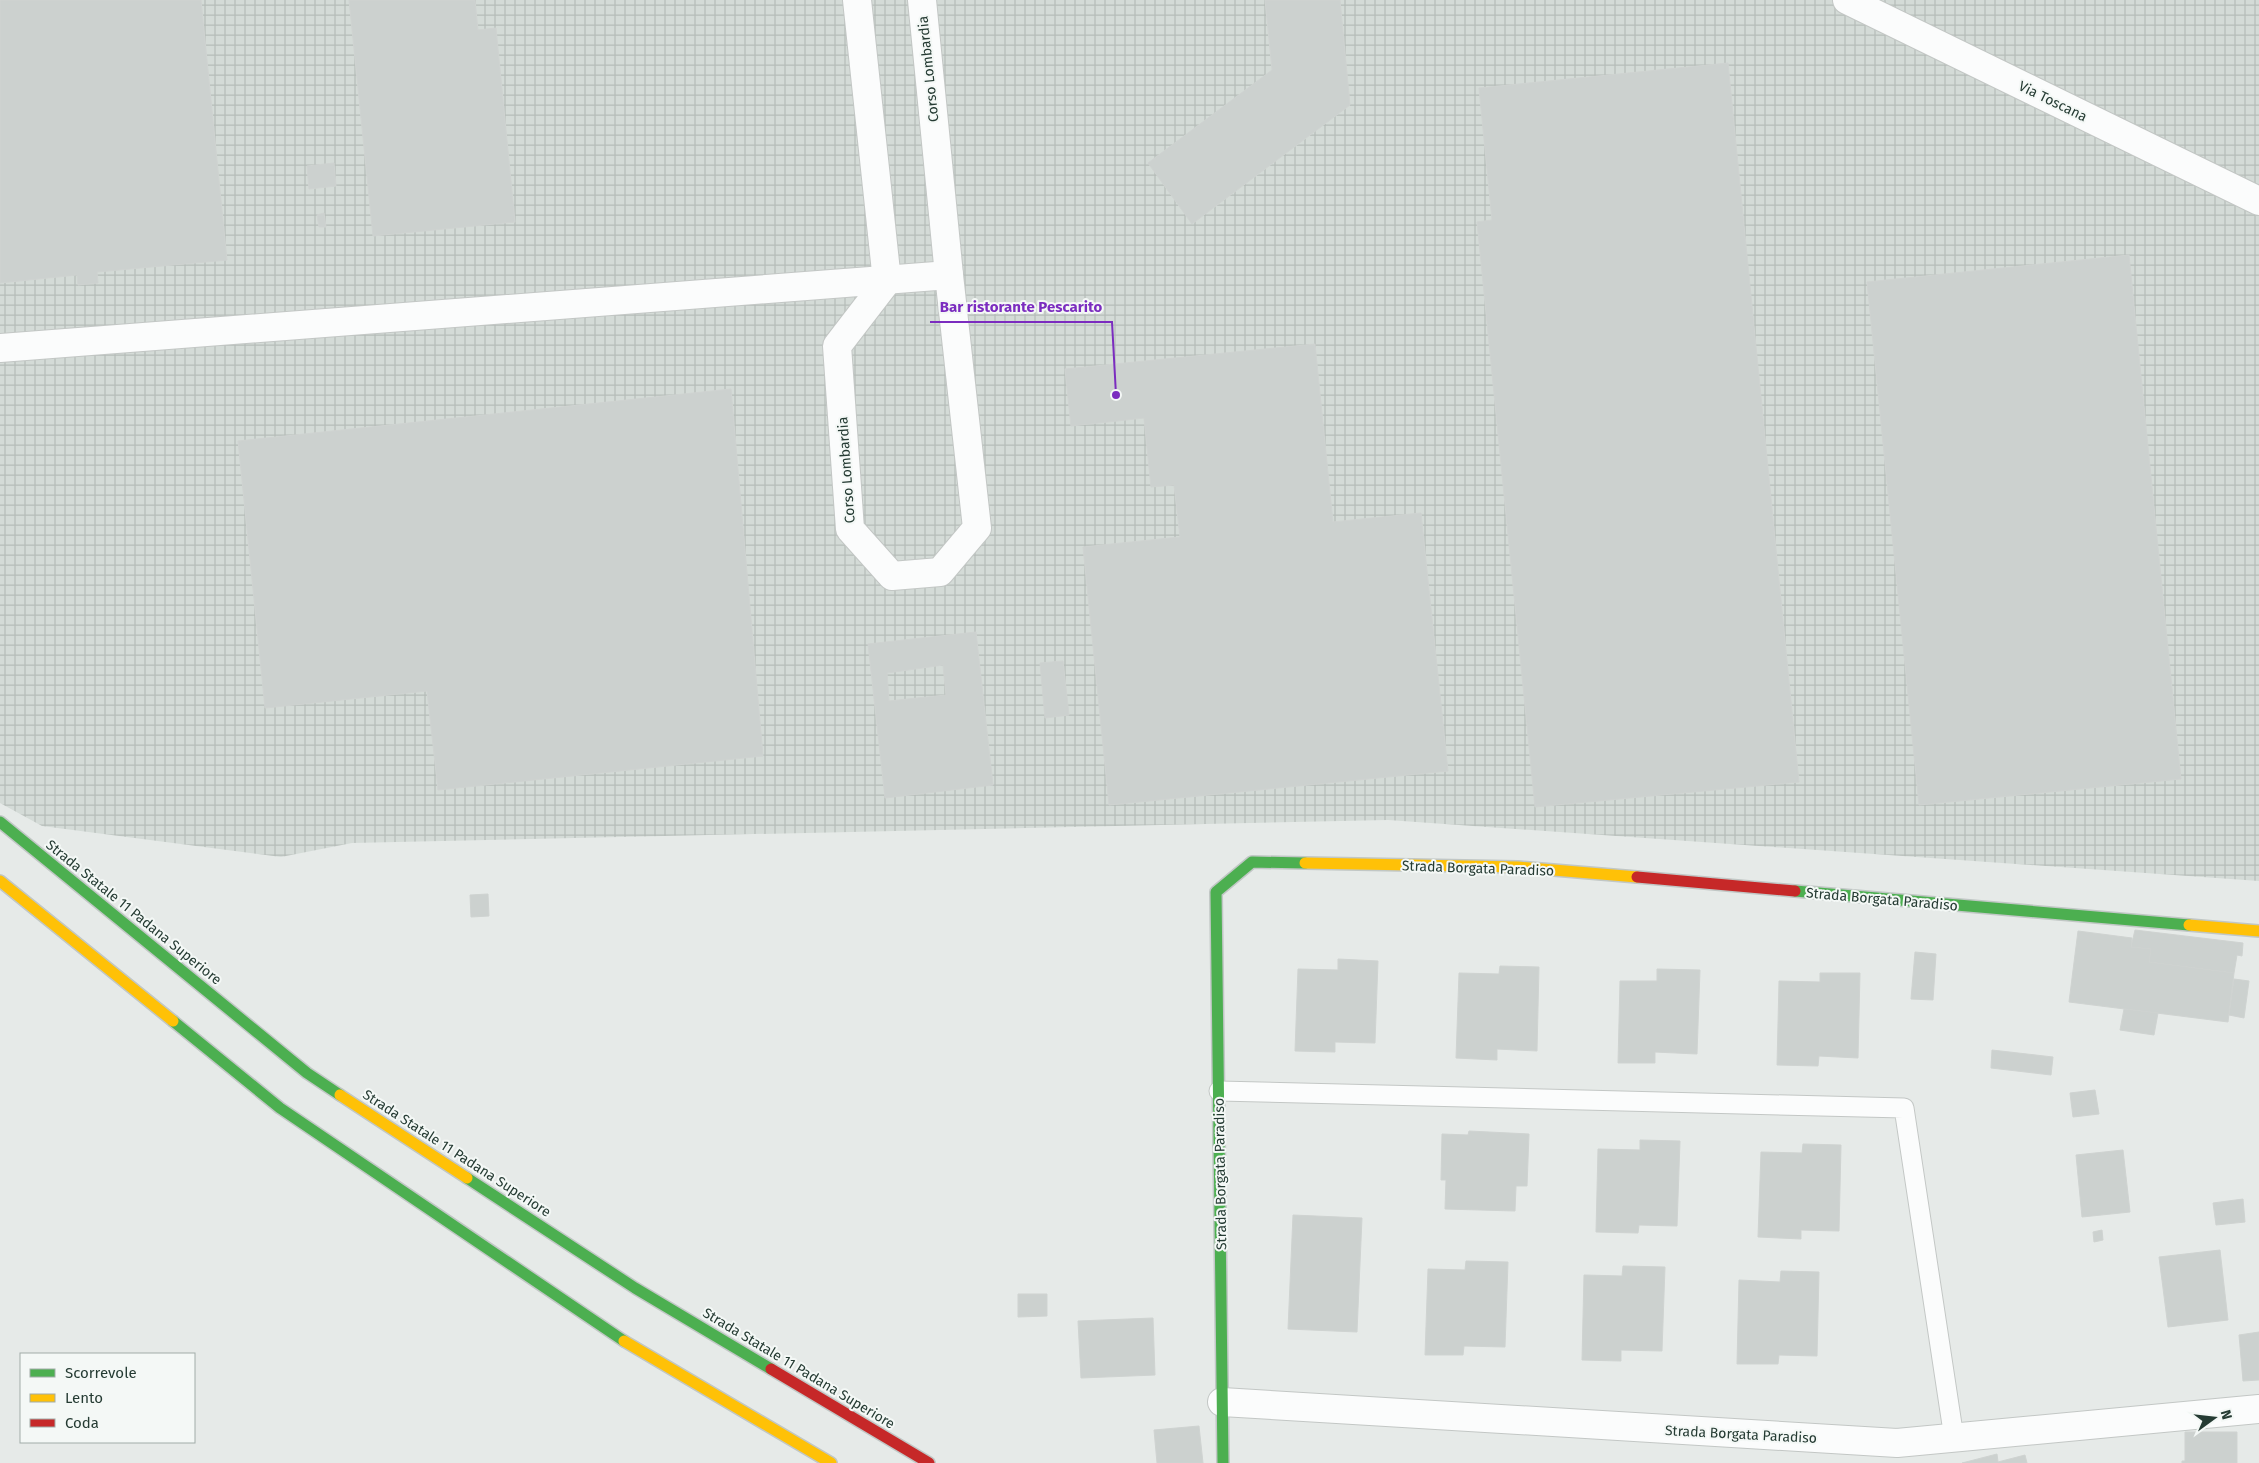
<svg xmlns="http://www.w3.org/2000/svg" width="2259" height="1463" viewBox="0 0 2259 1463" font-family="'Fira Sans',sans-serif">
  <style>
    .industrial { fill: url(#industrial-grid) }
    .building { fill: #ccd1cf; stroke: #cfd3d1; fill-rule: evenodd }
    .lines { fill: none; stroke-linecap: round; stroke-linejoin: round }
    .lane-casing { stroke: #c3c7c5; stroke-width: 21 }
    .street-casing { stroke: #c3c7c5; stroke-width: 30 }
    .fast-casing { stroke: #c1c7c5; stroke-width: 14 }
    .slow-casing { stroke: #c1c7c5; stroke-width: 14 }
    .jam-casing { stroke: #c1c7c5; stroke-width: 14 }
    .lane { stroke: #fbfcfc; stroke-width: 19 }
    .street { stroke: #fbfcfc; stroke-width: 28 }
    .fast { stroke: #4caf50; stroke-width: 11 }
    .slow { stroke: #ffc107; stroke-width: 11 }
    .jam { stroke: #c62828; stroke-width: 11 }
    .labels { text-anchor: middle; stroke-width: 4; stroke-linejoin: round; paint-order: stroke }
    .street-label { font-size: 14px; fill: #253b33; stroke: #f4f8f6 }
    .leader { fill: none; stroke: #7b2cbf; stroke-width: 2 }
    .callout-dot { fill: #7b2cbf; stroke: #f4f8f6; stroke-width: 2 }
    .callout-label { font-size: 15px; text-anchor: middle; font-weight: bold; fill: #7b2cbf; stroke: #f4f8f6; stroke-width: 4; stroke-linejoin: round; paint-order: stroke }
  </style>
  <defs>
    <pattern id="industrial-grid" width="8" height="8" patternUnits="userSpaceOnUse" patternTransform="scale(1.25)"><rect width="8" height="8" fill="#d4dbd7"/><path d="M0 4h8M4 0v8" fill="none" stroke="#b6bdb9"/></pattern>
  </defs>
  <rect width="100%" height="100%" fill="#e6eae8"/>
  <path class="industrial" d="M0,0H2259V881L1388,820L352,843L281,857L42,826L0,803Z"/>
  <g class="building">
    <path d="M0,0H201L227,260L97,272L98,283L78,285L77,275L0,283Z"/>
    <path d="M349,0H475L478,30L496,28L515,222L373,236Z"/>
    <path d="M1265,0H1340L1350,105L1192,224L1148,163L1272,70Z"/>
    <path d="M1728,63L1799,782L1535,807L1477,222L1492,220L1479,88Z"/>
    <path d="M334,163L336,186L309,189L307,166Z"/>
    <path d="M324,213L326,227H319L317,215Z"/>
    <path d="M2129,255L2181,779L1919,805L1867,282Z"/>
    <path d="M1315,344L1333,522L1421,513L1448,771L1109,805L1083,547L1180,537L1174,485L1151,487L1144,418L1071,426L1065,369Z"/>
    <path d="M731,389L763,756L438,790L427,691L265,708L238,441Z"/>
    <path d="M976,632L993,785L885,798L868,644ZM943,665L946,695L889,701L887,673Z"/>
    <path d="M1063,661L1069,715L1045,718L1040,663Z"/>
    <path d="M488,894L489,916L471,917L470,895Z"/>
    <path d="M2135,930L2243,943L2242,956L2237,955L2234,973L2149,962L2151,949L2131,947Z"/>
    <path d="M2078,931L2132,938L2131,947L2151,949L2149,962L2234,973L2228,1022L2069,1002Z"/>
    <path d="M1915,952L1936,954L1933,1000L1911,999Z"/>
    <path d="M1338,959L1378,961L1375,1043L1335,1042V1052L1295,1051L1298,969L1338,970Z"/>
    <path d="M1500,966L1539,967L1537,1051L1497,1049V1060L1456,1058L1459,973L1499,974Z"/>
    <path d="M1657,969L1700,970L1697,1054L1655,1052V1063H1618L1620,981H1657Z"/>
    <path d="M1820,973H1860L1858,1058L1819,1056L1818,1066L1777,1065L1779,981L1820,982Z"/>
    <path d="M2234,979L2249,981L2244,1018L2229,1015Z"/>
    <path d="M2124,1009L2158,1013L2154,1035L2120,1030Z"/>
    <path d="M1992,1050L2053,1057L2051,1075L1991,1068Z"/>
    <path d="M2095,1090L2099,1114L2073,1117L2070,1093Z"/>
    <path d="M1469,1131L1529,1134L1527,1186H1516L1515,1211L1445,1209L1446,1180H1441L1442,1134L1468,1135Z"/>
    <path d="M1640,1140L1680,1141L1677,1226L1639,1225L1638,1233L1596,1232L1598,1149L1640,1150Z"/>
    <path d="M1803,1144L1841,1145L1839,1231L1801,1230V1239L1758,1237L1761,1152L1802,1153Z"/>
    <path d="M2123,1150L2130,1212L2082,1217L2076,1155Z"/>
    <path d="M2243,1199L2245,1222L2216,1225L2213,1203Z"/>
    <path d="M1293,1215L1362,1218L1357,1332L1288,1329Z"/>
    <path d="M2102,1230L2103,1240L2094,1242L2093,1232Z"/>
    <path d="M2220,1250L2228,1320L2168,1327L2159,1257Z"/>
    <path d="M1466,1261L1508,1262L1505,1347L1464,1346L1463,1355H1425L1428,1269L1465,1270Z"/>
    <path d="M1623,1266L1665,1267L1662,1351L1621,1350V1361L1582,1360L1584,1275L1622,1276Z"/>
    <path d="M1781,1271L1819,1272L1817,1356L1779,1355L1778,1364H1737L1739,1280L1780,1282Z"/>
    <path d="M1018,1294H1047V1316L1018,1317Z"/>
    <path d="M1153,1318L1155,1375L1081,1378L1078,1321Z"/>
    <path d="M2259,1332V1380L2243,1381L2239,1335Z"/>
    <path d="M1199,1426L1203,1463H1157L1154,1430Z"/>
    <path d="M2185,1432H2237V1463H2182V1461H2185Z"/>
    <path d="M1997,1454L1998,1462L2025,1455L2027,1463H1962Z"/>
  </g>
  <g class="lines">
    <defs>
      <path id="lane" d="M1219,1091L1904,1108L1954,1438"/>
      <g id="street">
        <path d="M857,0L887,281L837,346L850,529L892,576L940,572L977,528L949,275L922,0"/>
        <path d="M1847,0L2259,201"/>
        <path d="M0,348L949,275"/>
        <path d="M1222,1402L1897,1443L2259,1409"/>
      </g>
      <g id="fast">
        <path d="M0,822L307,1073L340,1095"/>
        <path d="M1795,891L2189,925"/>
        <path d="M173,1021L280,1108L624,1341"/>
        <path d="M467,1178L635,1288L771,1369"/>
        <path d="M1223,1463L1216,892L1252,862L1305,863"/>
      </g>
      <g id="slow">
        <path d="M1305,863L1518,867L1637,877"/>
        <path d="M0,881L173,1021"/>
        <path d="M2189,925L2259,931"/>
        <path d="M340,1095L467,1178"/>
        <path d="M624,1341L831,1463"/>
      </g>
      <g id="jam">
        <path d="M1637,877L1795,891"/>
        <path d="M771,1369L929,1463"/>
      </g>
    </defs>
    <use href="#lane" class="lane-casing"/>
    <use href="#street" class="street-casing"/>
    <use href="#fast" class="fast-casing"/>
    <use href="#slow" class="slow-casing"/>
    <use href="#jam" class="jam-casing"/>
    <use href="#lane" class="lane"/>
    <use href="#street" class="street"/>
    <use href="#fast" class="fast"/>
    <use href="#slow" class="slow"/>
    <use href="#jam" class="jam"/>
  </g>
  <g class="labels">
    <g class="street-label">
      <text transform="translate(928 69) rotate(-96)" y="5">Corso Lombardia</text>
      <text transform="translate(2053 101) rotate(26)" y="5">Via Toscana</text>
      <text transform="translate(846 470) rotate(-94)" y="5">Corso Lombardia</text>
      <text transform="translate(1478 868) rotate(2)" y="5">Strada Borgata Paradiso</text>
      <text transform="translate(1882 899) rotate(5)" y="5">Strada Borgata Paradiso</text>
      <text transform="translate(134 912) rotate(39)" y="5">Strada Statale 11 Padana Superiore</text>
      <text transform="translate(457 1153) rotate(33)" y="5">Strada Statale 11 Padana Superiore</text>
      <text transform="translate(1220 1174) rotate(-91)" y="5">Strada Borgata Paradiso</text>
      <text transform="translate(799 1368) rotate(31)" y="5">Strada Statale 11 Padana Superiore</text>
      <text transform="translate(1741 1434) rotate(3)" y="5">Strada Borgata Paradiso</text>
    </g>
  </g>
  <path class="leader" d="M1116 395L1112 322H930"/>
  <circle class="callout-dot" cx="1116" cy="395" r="5"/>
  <g class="callout-label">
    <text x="1021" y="312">Bar ristorante Pescarito</text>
  </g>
  <rect x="20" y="1353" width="175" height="90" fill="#f4f8f6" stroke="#a1aca8"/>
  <rect x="30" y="1369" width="25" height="8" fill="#4caf50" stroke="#a1aca8"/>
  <text x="65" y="1378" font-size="15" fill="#253b33">Scorrevole</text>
  <rect x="30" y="1394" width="25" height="8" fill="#ffc107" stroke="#a1aca8"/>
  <text x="65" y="1403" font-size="15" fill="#253b33">Lento</text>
  <rect x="30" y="1419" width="25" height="8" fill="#c62828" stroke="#a1aca8"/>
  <text x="65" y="1428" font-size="15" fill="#253b33">Coda</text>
  <g transform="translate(2214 1418) rotate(75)" stroke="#f4f8f6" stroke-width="4" paint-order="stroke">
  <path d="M0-4L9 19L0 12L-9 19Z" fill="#253b33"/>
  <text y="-8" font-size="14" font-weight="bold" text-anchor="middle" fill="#253b33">N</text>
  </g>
</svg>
